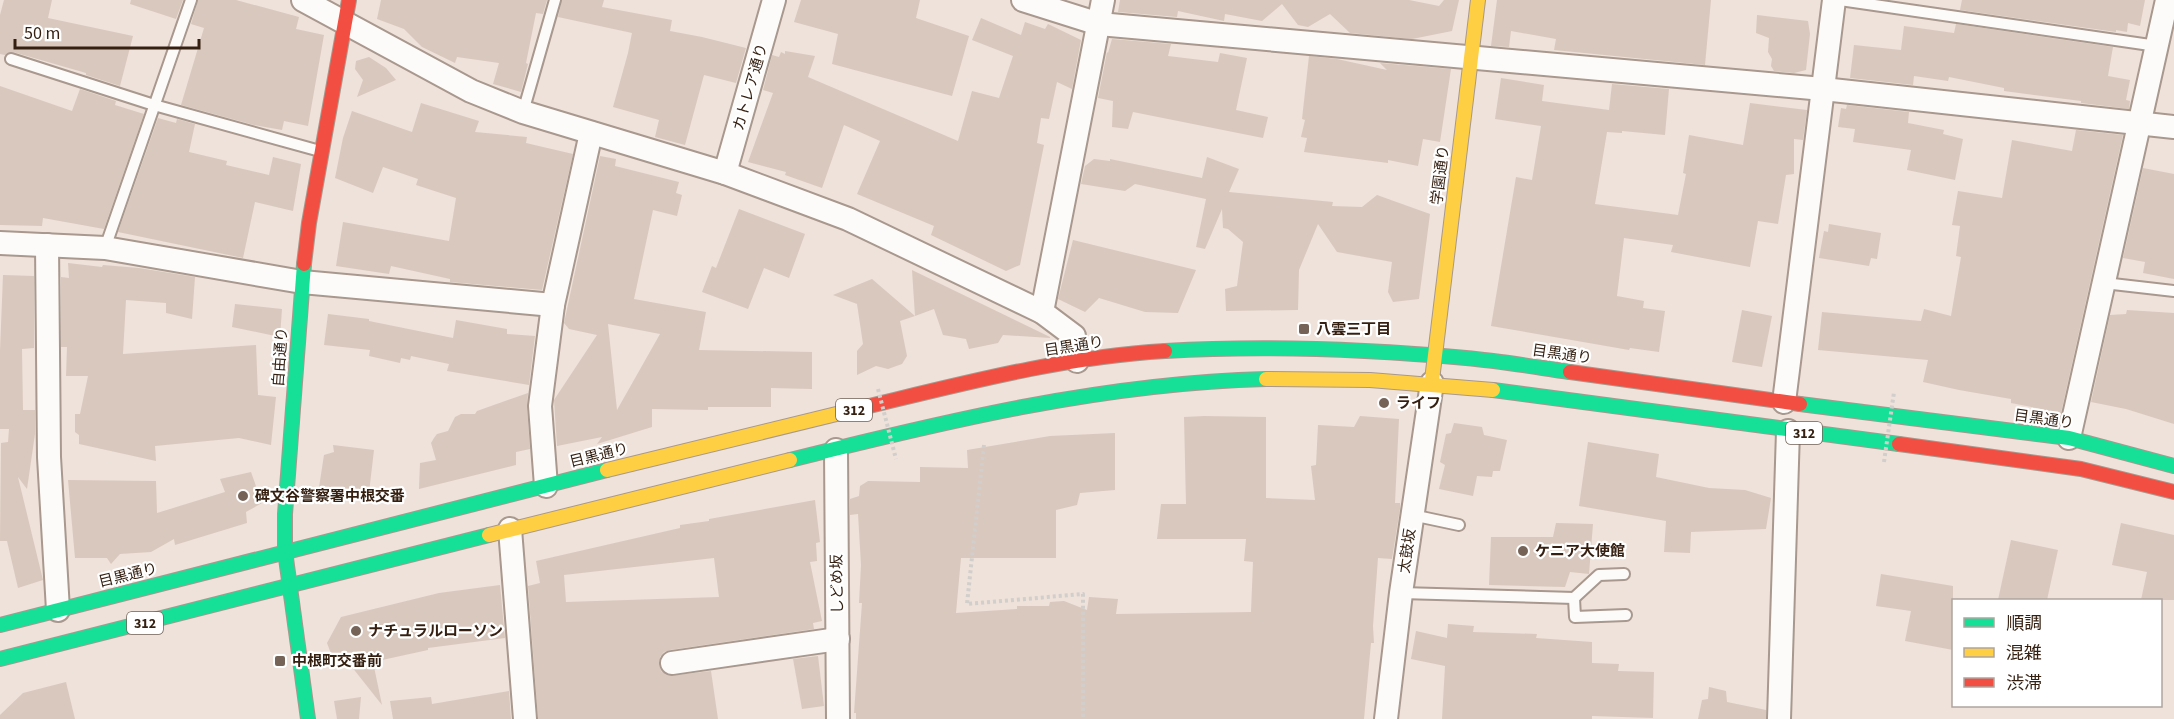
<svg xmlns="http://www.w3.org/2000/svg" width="2174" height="719" viewBox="0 0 2174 719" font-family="'Source Sans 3','Noto Sans JP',sans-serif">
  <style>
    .building { fill: #d9c8bd; fill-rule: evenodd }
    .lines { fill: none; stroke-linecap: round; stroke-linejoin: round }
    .lane-casing { stroke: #a8988e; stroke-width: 14 }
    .street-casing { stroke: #a8988e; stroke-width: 26 }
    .fast-casing { stroke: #a8988e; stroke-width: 16 }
    .slow-casing { stroke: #a8988e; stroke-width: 16 }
    .jam-casing { stroke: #a8988e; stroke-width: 16 }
    .path { stroke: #d2cecb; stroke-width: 4; stroke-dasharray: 3 3; stroke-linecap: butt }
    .lane { stroke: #fdfbf9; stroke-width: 10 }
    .street { stroke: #fdfbf9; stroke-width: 22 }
    .fast { stroke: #16e098; stroke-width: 14 }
    .slow { stroke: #ffcf43; stroke-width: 14 }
    .jam { stroke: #f24e42; stroke-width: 14 }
    .path-bridge { stroke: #d2cecb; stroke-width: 4; stroke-dasharray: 3 3; stroke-linecap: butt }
    .poi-dot { fill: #756357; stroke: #fff; stroke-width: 2 }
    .labels { text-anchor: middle; stroke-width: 4.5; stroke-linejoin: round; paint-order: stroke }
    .shield { fill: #fff; stroke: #716258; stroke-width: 1.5 }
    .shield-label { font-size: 14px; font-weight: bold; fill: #341f10 }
    .street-label { font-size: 15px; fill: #341f10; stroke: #fff }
    .poi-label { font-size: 15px; font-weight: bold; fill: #341f10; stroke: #fff; text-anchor: start }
  </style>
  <rect width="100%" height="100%" fill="#efe2da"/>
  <g class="building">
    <path d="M4,0H52L48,18L133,36L120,86L86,75V73L13,52L5,55L0,54V15Z"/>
    <path d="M131,0H183L176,19L130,4Z"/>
    <path d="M198,0H236L299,17L296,29L324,35L308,126L284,121L282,130L254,125L181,105L204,28L191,24Z"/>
    <path d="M381,0H547L543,14L536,13L526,63L528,64L521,92L493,84L499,63L457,57L455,63L422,47L404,29L377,19Z"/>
    <path d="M562,0H604L602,7L672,20L670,31L702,37L746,48L736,83L704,75L685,145L655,137L659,120L613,107L628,53L632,33L558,17Z"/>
    <path d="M801,0H920L916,18L969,36L952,96L832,64L838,34L794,22Z"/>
    <path d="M1120,0H1409L1439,6L1444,0H1459L1452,31L1412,39L1350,33L1330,14L1308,27L1298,25L1282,4L1262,21L1225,14L1224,21L1178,11L1177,17L1118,12Z"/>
    <path d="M1497,0H1711L1705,65L1554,50L1556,39L1511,31L1509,47L1491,46Z"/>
    <path d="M1962,0H2145L2140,26L2128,23L2127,32L2116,30V32L1960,10Z"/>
    <path d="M1757,15L1808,21L1810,34L1806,70L1794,73L1774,71L1771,66L1772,59L1768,52L1769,38L1756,33Z"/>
    <path d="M981,18L1021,35L1025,22L1045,29L1048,24L1081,40L1072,89L1057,82L1049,119L1041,118L1037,143L1044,145L1020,265L1006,271L931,235L934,226L857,194L880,141L844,125L822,188L785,175L786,172L748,162L773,93L763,90L772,55L779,57L781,52L785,54V51L815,56L808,77L958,141L972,91L999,98L1013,56L972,40Z"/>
    <path d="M1956,24L2113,47L2108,76L2130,80L2126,100L2130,101L2129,109L2081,103V101L2004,91V88L1949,77L1948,81L1914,76L1913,85L1850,78L1854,45L1901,50L1904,26L1954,33Z"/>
    <path d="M1112,39L1171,44L1168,56L1218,62L1220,53L1247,58L1236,110L1268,117L1263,138L1133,112L1128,129L1112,127L1113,101L1098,98L1107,52L1108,53Z"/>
    <path d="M1309,56L1337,59L1387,70L1380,63L1451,69L1440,142L1423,139L1418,166L1388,160V163L1304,152L1307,138L1301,137L1305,120L1302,119Z"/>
    <path d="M369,57L386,68L396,80L357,97L363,80L355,69L356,61Z"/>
    <path d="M1501,78L1544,85L1542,101L1609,110L1612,84L1669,89L1665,135L1622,131V133L1607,132L1595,204L1678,215L1686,174L1683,173L1689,135L1743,145L1750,103L1807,110L1803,140L1794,139V174L1786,175L1778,224L1758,221L1750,267L1671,252L1673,245L1624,238L1617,296L1644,301L1643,308L1665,311L1659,352L1630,348L1629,350L1491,326L1516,177L1532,180L1541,126L1495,119Z"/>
    <path d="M0,86L72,111L80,89L116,101L115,105L144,114L104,229L43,218L42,226L0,225Z"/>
    <path d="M421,103L479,121L475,132L527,137L526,143L573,154L542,290L450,282V279L391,266L389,274L336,266L343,222L449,241L456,198L416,185L418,179L383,167L373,193L335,178L343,138L352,111L412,132Z"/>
    <path d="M1847,105L1909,112L1908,123L1944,130L1943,134L1963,139L1955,180L1907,170L1911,150L1853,142L1855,129L1838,127L1841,108L1846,109Z"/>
    <path d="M158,118L176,123L177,119L195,124L189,152L227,161L226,165L269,175L273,157L301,164L293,211L255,202L243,258L118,232Z"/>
    <path d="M2076,130L2123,135L2061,413L2011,403V399L1959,390L1923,382L1928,360L1818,350L1822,312L1921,321L1924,309L1951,316L1961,257L1956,256L1960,226L1952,225L1958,191L2002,198L2012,140L2072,151Z"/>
    <path d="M600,156L616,159L615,166L679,182L676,193L682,195L677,216L653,210L634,299L706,312L699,350L812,352V389L771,388V407H708V410L652,409V427L597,444L602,437L557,446L554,400L597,335L569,329L564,323ZM608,324L660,334L617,410Z"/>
    <path d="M1207,157L1239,169L1229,192L1333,202L1332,206L1362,207L1377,195L1430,214L1419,299L1393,302L1388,292L1392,262L1337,252L1318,224L1299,270L1298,310L1226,311L1225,289L1237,286L1243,242L1228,229L1223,228L1222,209L1205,249L1196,247L1206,199L1135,184L1125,191L1081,184L1085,166L1094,159L1110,161V159L1202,178Z"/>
    <path d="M2143,168L2174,174V279L2143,273L2145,262L2123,258Z"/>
    <path d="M739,209L805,234L789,278L764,268L748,309L702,292L712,266L716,268Z"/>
    <path d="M1829,224L1881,233L1877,259L1871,258L1869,266L1819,258L1824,231L1828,232Z"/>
    <path d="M1073,240L1196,270L1178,313L1145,312L1099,298L1085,312L1058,299Z"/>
    <path d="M68,263L102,267L103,265L139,268L195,277L192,319L166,313V303L126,300L123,354L256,345L258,395L276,397L271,445L239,438L155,446L156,461L79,444V435L75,432V414H80L88,376H66L67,347H61V277L69,278Z"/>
    <path d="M912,270L1050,337V338L1003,335L998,343L969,349L966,339L943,335L934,309L915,316Z"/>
    <path d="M3,275L34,276V348L22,349L23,410H35V434L27,489L18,477L43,580L18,588L7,541H0L1,443L8,442L9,429H0V351Z"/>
    <path d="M872,279L915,316L900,321L907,356L902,364L888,369L876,366L857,375V351L863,344L857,304L833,295Z"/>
    <path d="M235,304L282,309L280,337L232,327Z"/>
    <path d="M1742,310L1772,316L1762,367L1732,362Z"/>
    <path d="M2127,310L2174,313V424L2126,409L2091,402L2110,315L2126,314Z"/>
    <path d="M328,314L369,319V321L453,338L456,320L507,329V334L535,336L529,385L447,371L449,364L411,356L410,360L401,358L400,363L369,356L370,350L324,345Z"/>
    <path d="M528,393L527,407L530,449L516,452V465L419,489L420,463L436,460L431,443L434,438L437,434L448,431L455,417L461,414H475L477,411Z"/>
    <path d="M1204,416L1266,417V498L1315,500L1311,466L1316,465L1318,425L1354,427L1360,416L1399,419L1395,503H1400V509L1392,559L1378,558L1373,626L1374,643H1371L1364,719H856V713H854L862,603H859L861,565L858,514L850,515V499L859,496L860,486L868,481L920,482V467L968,468L967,450L1050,436L1115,433V490L1080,493L1077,505L1056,510V558H961L956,613L1017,609V606H1049L1050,602L1064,601L1087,610L1089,597L1118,599L1116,614L1251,612L1253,562L1244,561L1246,539H1157L1161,504H1186L1184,417Z"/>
    <path d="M1454,423L1482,427L1484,435L1507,440L1500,471H1493L1492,477L1477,476L1473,496L1439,489L1445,465L1440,462L1446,434L1451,433Z"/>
    <path d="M1588,442L1659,454L1656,477L1709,488L1745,490L1771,498L1766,529L1691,532L1690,553L1664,552L1666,521L1579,506Z"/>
    <path d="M333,445L374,450L368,501L318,494L324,455L334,452Z"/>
    <path d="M251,472L262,503L246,512L247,523L175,545L174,539L151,552L120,554L111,564L107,558H75L68,480L156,481L157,513L225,492L220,479Z"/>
    <path d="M815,500L820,542L816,543L817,561L810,562L822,621L813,623L814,629L670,650L664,652L660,657L659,664L661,671L668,676L711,671L718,719H538L528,586L540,583L536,561L680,528V525L709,521V519ZM714,558L719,597L566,602L564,575Z"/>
    <path d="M1556,523L1593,524L1589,574L1570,572L1565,587L1489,585L1491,537H1553Z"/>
    <path d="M2121,523L2174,535V600H2141L2147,572L2112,565Z"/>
    <path d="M2011,540L2058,550L2047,600H1998Z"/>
    <path d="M1881,574L1953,586V650L1905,641L1911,611L1876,606Z"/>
    <path d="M500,585L505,638L428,648V650L373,662L382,705L344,657L333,659L327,643L341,617L439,593Z"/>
    <path d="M1448,624L1474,626L1473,632L1537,634L1536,638L1592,642V663L1619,664L1618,671L1654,672L1653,718L1592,716V719H1442L1445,666L1411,659L1416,631L1447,638Z"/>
    <path d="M818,656L824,706L802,709L793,659Z"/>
    <path d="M66,682L75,719H0V715L23,693Z"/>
    <path d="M1709,687L1726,691L1727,702L1766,710V719H1698L1702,700L1708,699Z"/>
    <path d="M509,691L511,719H393L390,701L431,697L432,704Z"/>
    <path d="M361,697L359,719H337L334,701Z"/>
  </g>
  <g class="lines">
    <defs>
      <g id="lane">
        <path d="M1840,0L2157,46"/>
        <path d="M11,59L154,105L320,151"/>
        <path d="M523,112L555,0"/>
        <path d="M105,248L191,0"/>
        <path d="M2104,283L2174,291"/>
        <path d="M1412,515L1459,525"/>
        <path d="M1401,593L1574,598L1599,575L1624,574"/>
        <path d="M1574,598L1575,617L1626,615"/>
      </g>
      <g id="street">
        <path d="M303,0L471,91L523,112L725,173L848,219L1042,312L1074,336L1077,361"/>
        <path d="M1023,0L1099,24L1823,89L2174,127"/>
        <path d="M725,173L774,0"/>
        <path d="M0,243L105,248L302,282L553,305"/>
        <path d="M47,245L49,457L58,610"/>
        <path d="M1042,312L1103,0"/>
        <path d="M1784,402L1834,0"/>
        <path d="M2069,438L2167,0"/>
        <path d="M836,450L838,719"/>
        <path d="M546,486L540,406L553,305L591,133"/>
        <path d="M510,529L525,719"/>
        <path d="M672,663L838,639"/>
        <path d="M1386,719L1401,593L1432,383"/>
        <path d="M1779,719L1788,431"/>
      </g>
      <g id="fast">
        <path d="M304,264L285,514V551L308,719"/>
        <path d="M1165,351C1265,345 1366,349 1466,358C1500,361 1535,367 1570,372"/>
        <path d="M1493,390L1899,444"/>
        <path d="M1800,404L2069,438L2174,466"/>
        <path d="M790,460C946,421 1104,383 1266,379"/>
        <path d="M0,625L607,470"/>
        <path d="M0,659L489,535"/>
      </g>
      <g id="slow">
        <path d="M1266,379L1370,380L1493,390"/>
        <path d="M1432,380L1478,0"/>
        <path d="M607,470L861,408"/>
        <path d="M489,535L790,460"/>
      </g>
      <g id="jam">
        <path d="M304,264L309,223L349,0"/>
        <path d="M1570,372L1800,404"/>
        <path d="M861,408C961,384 1062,357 1165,351"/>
        <path d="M1899,444L2081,469L2174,492"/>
      </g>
    </defs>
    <use href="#lane" class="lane-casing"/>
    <use href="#street" class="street-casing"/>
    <use href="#fast" class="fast-casing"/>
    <use href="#slow" class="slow-casing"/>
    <use href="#jam" class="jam-casing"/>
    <path class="path" d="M984,445L967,604L1083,594V719"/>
    <use href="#lane" class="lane"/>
    <use href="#street" class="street"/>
    <use href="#fast" class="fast"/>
    <use href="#slow" class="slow"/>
    <use href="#jam" class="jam"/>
    <g class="path-bridge">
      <path d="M878,389L896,459"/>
      <path d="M1884,462L1894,392"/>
    </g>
  </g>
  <g class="poi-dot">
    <rect x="1298" y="323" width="12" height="12" rx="3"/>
    <circle cx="1384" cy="403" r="6"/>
    <circle cx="243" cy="496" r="6"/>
    <circle cx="1523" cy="551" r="6"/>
    <circle cx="356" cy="631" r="6"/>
    <rect x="274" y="655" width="12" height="12" rx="3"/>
  </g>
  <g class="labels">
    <g class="shield">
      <rect x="836" y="399" width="36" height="22" rx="4.5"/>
      <rect x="1786" y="422" width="36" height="22" rx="4.5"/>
      <rect x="127" y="612" width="36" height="22" rx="4.5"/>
    </g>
    <g class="shield-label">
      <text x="854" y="415">312</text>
      <text x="1804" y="438">312</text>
      <text x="145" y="628">312</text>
    </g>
    <g class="street-label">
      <text transform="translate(750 87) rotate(-74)" y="5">カトレア通り</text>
      <text transform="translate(1440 175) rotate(-83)" y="5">学園通り</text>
      <text transform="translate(1074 346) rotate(-9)" y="5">目黒通り</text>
      <text transform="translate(1562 354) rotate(8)" y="5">目黒通り</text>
      <text transform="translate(280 357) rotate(-86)" y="5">自由通り</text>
      <text transform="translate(2044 419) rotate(8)" y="5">目黒通り</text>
      <text transform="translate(599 455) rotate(-14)" y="5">目黒通り</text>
      <text transform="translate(1407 551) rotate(-82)" y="5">太鼓坂</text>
      <text transform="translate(128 575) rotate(-14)" y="5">目黒通り</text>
      <text transform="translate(837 584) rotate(-91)" y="5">しどめ坂</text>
    </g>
    <g class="poi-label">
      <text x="1316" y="334">八雲三丁目</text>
      <text x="1396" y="408">ライフ</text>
      <text x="255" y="501">碑文谷警察署中根交番</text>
      <text x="1535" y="556">ケニア大使館</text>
      <text x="368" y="636">ナチュラルローソン</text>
      <text x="292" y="666">中根町交番前</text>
    </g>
  </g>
  <rect x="1952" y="599" width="210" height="108" fill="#ffffff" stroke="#aea59f" stroke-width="1.5"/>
  <rect x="1964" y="618" width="30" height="9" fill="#16e098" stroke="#aea59f" stroke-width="1.5"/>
  <text x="2006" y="629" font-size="18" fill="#341f10">順調</text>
  <rect x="1964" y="648" width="30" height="9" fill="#ffcf43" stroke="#aea59f" stroke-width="1.5"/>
  <text x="2006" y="659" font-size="18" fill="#341f10">混雑</text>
  <rect x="1964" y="678" width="30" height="9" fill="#f24e42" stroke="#aea59f" stroke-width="1.5"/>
  <text x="2006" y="689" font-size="18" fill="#341f10">渋滞</text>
  <path d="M15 39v9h184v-9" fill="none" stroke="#341f10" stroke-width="3"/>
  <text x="24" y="39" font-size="18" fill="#341f10" stroke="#ffffff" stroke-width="4.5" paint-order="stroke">50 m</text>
</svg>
